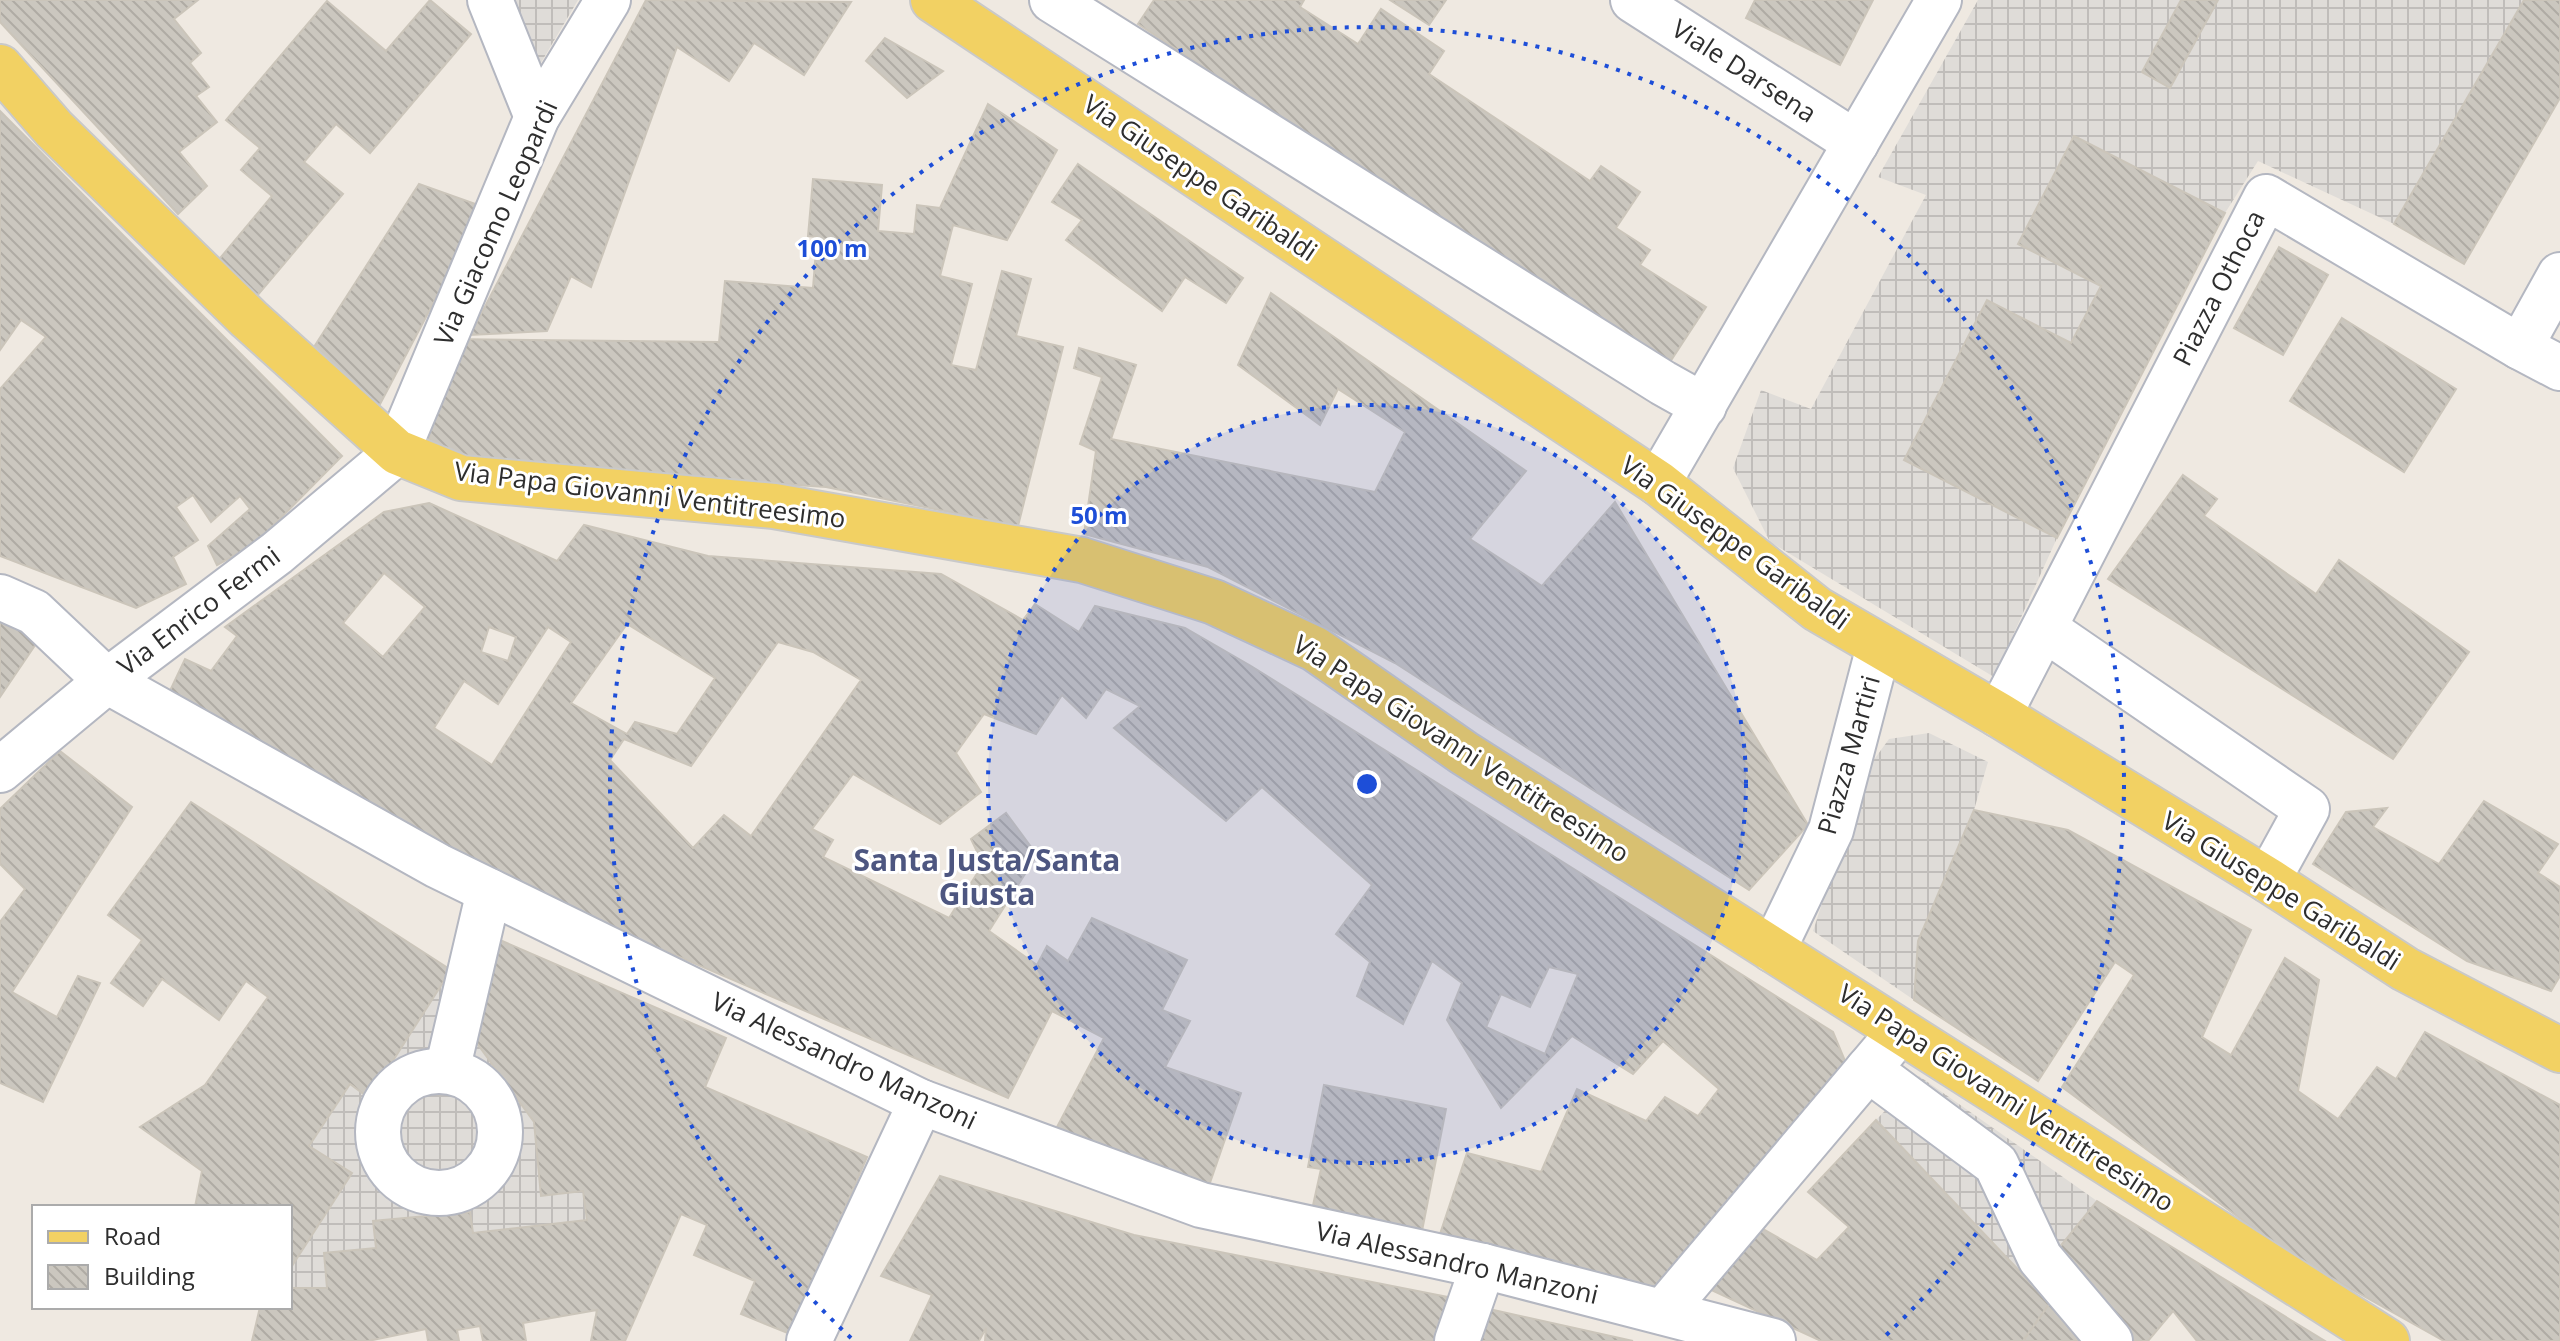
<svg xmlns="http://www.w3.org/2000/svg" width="2560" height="1341" viewBox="0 0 2560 1341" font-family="'Open Sans',sans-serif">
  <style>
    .plaza { fill: url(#plaza-grid) }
    .building { fill: url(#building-back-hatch); stroke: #cbc5ba; stroke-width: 2; fill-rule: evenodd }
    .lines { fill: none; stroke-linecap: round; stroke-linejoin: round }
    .minor-casing { stroke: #b4b7c1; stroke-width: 48 }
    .major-casing { stroke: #c9c9c9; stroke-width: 48 }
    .minor { stroke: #fff; stroke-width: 44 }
    .major { stroke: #f2d163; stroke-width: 44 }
    .ring { fill: none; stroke: #1d4ed8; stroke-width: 4; stroke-dasharray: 4 8 }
    .labels { text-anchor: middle; stroke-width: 6; stroke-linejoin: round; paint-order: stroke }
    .street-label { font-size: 26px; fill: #2e2e2e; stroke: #fff }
    .quarter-label { font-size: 30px; font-weight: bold; fill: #4d5680; stroke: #fff }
    .centre { fill: #1d4ed8; stroke: #fff; stroke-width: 4 }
    .ring-label { font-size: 24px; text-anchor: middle; font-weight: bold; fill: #1d4ed8; stroke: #fff; stroke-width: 6; stroke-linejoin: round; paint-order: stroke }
  </style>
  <defs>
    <pattern id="plaza-grid" width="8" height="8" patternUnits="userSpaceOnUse" patternTransform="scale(2)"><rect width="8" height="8" fill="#dfdcd8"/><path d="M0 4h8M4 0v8" fill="none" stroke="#c0bdba"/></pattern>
    <pattern id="building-back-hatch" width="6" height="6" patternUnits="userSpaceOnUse" patternTransform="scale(2)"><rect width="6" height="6" fill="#cbc7bf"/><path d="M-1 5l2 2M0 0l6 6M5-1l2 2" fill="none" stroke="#afaba4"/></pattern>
  </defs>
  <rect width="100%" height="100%" fill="#efe9e1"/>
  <g class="plaza">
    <path d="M477,0H578L516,105Z"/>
    <path d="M1978,0H2524L2394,224L2258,161L2225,213L2073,136L2018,244L2101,286L2071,343L1905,460L2057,538L1994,677L1770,542L1733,468L1761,390L1811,409L1926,195L1878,177Z"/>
    <path d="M1929,733L1988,762L1974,810L1918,941L1914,1000L1813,931L1865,772L1889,739Z"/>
    <path d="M451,970L534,1122L541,1196L583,1191L587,1220L473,1233L470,1212L374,1221L376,1248L325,1254L327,1288H290V1269L352,1174L309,1146L350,1085L369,1097Z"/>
    <path d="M1919,1076L2097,1201L2054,1254L2029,1281L1876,1120Z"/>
  </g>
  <g class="building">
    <path d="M0,0H198L174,19L201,53L190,63L209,87L196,96L217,122L179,152L207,186L178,214L0,22Z"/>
    <path d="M430,0L471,34L370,153L336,124L304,162L343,194L256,297L216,263L272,196L241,170L260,148L226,120L327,1L386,51Z"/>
    <path d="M646,0L851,2L804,75L754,43L729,81L677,47L591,287L571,276L547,331L470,335Z"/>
    <path d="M1154,0H1304L1300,7L1358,44L1381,9L1444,51L1429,74L1590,181L1601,166L1640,192L1616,228L1650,250L1640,265L1706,307L1664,371L1138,24Z"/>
    <path d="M1390,0H1446L1429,25Z"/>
    <path d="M1755,0H1873L1840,65L1746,18Z"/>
    <path d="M2181,0H2218L2170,88L2142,72Z"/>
    <path d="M2524,0H2560V98L2464,264L2394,224Z"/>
    <path d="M885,38L943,71L907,98L866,61Z"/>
    <path d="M988,104L1057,150L1007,240L953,225L940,276L972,284L951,365L976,370L1002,271L1031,279L1016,336L1063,347L1018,526L826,487L462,463L429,439L448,339L719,342L725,281L813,288L817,237L808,236L813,179L882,185L878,231L914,234L917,205L940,208Z"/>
    <path d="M0,111L342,456L255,544L217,565L208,546L250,509L240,496L211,522L193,495L176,507L198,540L173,557L186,584L136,608L0,556V389L46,337L21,320L0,350Z"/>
    <path d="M2074,136L2225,213L2057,538L1904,460L1987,300L2071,343L2101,286L2018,244Z"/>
    <path d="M1078,164L1243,278L1226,303L1185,277L1162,311L1066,240L1082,220L1052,202Z"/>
    <path d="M419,184L484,207L378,408L312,350Z"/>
    <path d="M2279,247L2328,275L2283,355L2234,328Z"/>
    <path d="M1271,293L1526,471L1470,539L1542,586L1615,502L1808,825L1749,890L1395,663L1208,567L1084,534L1096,451L1080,444L1102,377L1074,368L1079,348L1136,365L1111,439L1375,492L1405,432L1338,389L1320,425L1238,365Z"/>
    <path d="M2342,318L2456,389L2404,472L2290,401Z"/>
    <path d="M2183,475L2217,499L2204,516L2316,594L2339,560L2469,652L2393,759L2108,579Z"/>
    <path d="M429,503L557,561L584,525L708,556L941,574L1023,620L1035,604L1079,632L1095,606L1185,628L1251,666L1833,1032L1848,1068L1655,1294L1436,1246L1467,1153L1541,1172L1577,1089L1646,1121L1665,1097L1698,1116L1719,1089L1663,1041L1633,1074L1572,1036L1501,1108L1447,1020L1462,983L1432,961L1403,1024L1357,996L1370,962L1336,934L1372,885L1262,787L1226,821L1114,728L1140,706L1106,689L1086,718L1062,695L1036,734L984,714L956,753L981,792L940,824L853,774L812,829L833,840L823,857L949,918L983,864L971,839L1006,813L1037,855L989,931L1037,965L1047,946L1068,961L1092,918L1187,960L1162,1010L1190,1021L1165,1067L1241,1093L1205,1197L1057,1127L1104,1038L1052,1011L1008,1098L484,873L167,697L185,659L211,671L237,636L225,627L384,512ZM384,573L425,607L383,657L343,623ZM627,624L715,678L677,734L635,722L627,734L571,703ZM489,627L516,637L508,661L481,652ZM548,627L571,642L492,765L434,728L464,681L498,704ZM778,642L813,652L861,680L751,836L724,815L693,848L610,760L624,739L691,766ZM1549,967L1578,974L1545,1054L1486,1027L1501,994L1530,1007Z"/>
    <path d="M0,619L40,638L0,697Z"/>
    <path d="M60,751L132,807L12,992L57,1017L78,976L100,983L43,1102L0,1083V922L25,889L0,864V809Z"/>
    <path d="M2484,801L2558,844L2538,873L2560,887V976L2551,991L2467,961L2313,864L2346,812L2387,808L2373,827L2439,864Z"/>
    <path d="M191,802L451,970L369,1098L350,1084L309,1146L352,1173L290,1269V1207H195L202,1171L140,1127L205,1085L268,997L246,981L219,1020L162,979L143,1006L111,983L142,940L108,915Z"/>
    <path d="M1974,810L2068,830L2251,930L2202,1037L2231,1055L2285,958L2319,980L2298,1091L2338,1119L2377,1067L2396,1079L2425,1032L2560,1105V1341H2444L2287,1253L2062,1087L2134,975L2115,962L2038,1081L1914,1000L1918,941Z"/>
    <path d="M493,937L726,1038L705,1087L867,1157L790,1334L741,1314L755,1281L694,1255L707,1225L681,1214L625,1341H591L597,1310L523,1323L526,1341H483L480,1326L457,1330L459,1341H428L426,1329L368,1341H252L260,1307H290V1288H327L324,1253L376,1248L373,1221L470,1212L473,1233L587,1220L583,1191L541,1196L534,1122L471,1035Z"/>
    <path d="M1324,1085L1446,1109L1420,1241L1310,1219L1321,1169L1308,1167Z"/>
    <path d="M1876,1120L2050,1303L2023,1341H1821L1709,1289L1763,1229L1817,1260L1849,1227L1808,1192Z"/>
    <path d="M940,1176L1134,1235L1453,1298L1436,1341H985L986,1328L979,1341H910L932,1295L881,1276Z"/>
    <path d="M2097,1201L2325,1341H2197L2173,1311L2148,1341H2125L2054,1254Z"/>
    <path d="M2050,1303L2086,1341H2023Z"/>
    <path d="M1489,1309L1633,1341H1477Z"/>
  </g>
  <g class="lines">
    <defs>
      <g id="minor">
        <path d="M490,0L537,117"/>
        <path d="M1052,0L1663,383L1704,406"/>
        <path d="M1633,0L1856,143"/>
        <path d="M2520,347L2560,368"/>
        <path d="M1658,483L1939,0"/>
        <path d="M0,597L34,612L107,681L438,866L921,1102L1201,1205L1483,1266L1773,1341"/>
        <path d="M2045,629L2307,809L2268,880"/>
        <path d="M1999,715L2266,197L2520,347L2560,275"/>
        <path d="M0,770L107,681L277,553L397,452L537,117L608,0"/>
        <path d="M1773,950L1831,830L1879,646"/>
        <path d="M1868,1069L1996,1164L2040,1258L2110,1341"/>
        <circle cx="439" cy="1132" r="61"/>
        <path d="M447,1071L489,891"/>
        <path d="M1663,1312L1886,1048"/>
        <path d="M809,1341L921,1102"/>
        <path d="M1457,1341L1483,1266"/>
      </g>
      <g id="major">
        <path d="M933,0L1658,483L1817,609L1999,715L2268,880L2405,969L2560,1050"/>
        <path d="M0,67L54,129L249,319L397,452L461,478L774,506L1082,560L1214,602L1315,649L1464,753L2387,1341"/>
      </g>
    </defs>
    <use href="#minor" class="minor-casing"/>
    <use href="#major" class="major-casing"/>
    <use href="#minor" class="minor"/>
    <use href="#major" class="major"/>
  </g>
  <circle cx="1367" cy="784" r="379" fill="#1d4ed8" fill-opacity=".12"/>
  <g class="ring">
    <circle cx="1367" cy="784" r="379"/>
    <path d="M851 1338A757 757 0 1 1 1883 1338"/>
  </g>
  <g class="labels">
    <g class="street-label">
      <text transform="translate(1744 71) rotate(33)" y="9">Viale Darsena</text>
      <text transform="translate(1200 178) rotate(34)" y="9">Via Giuseppe Garibaldi</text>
      <text transform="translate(496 223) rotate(-66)" y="9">Via Giacomo Leopardi</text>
      <text transform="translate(2219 288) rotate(-63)" y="9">Piazza Othoca</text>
      <text transform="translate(650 495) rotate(7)" y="9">Via Papa Giovanni Ventitreesimo</text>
      <text transform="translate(1735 543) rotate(36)" y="9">Via Giuseppe Garibaldi</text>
      <text transform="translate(199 611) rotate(-37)" y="9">Via Enrico Fermi</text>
      <text transform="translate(1461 749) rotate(33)" y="9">Via Papa Giovanni Ventitreesimo</text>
      <text transform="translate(1849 755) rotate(-74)" y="9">Piazza Martiri</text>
      <text transform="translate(2281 891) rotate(32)" y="9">Via Giuseppe Garibaldi</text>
      <text transform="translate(844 1061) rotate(25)" y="9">Via Alessandro Manzoni</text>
      <text transform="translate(2006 1098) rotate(33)" y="9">Via Papa Giovanni Ventitreesimo</text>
      <text transform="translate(1457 1263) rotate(13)" y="9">Via Alessandro Manzoni</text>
    </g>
    <g class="quarter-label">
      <text x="987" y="871">Santa Justa/Santa<tspan x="987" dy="34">Giusta</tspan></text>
    </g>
  </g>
  <circle cx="1367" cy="784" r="12" class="centre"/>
  <g class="ring-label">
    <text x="832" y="257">100 m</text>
    <text x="1099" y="524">50 m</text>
  </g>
  <rect x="32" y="1205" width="260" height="104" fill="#ffffff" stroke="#ababab" stroke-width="2"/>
  <rect x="48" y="1231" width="40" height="12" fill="#f2d163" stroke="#ababab" stroke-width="2"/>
  <text x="104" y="1245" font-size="24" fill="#2e2e2e">Road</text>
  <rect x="48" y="1265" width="40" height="24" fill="url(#building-back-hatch)" stroke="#ababab" stroke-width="2"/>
  <text x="104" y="1285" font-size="24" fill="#2e2e2e">Building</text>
</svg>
